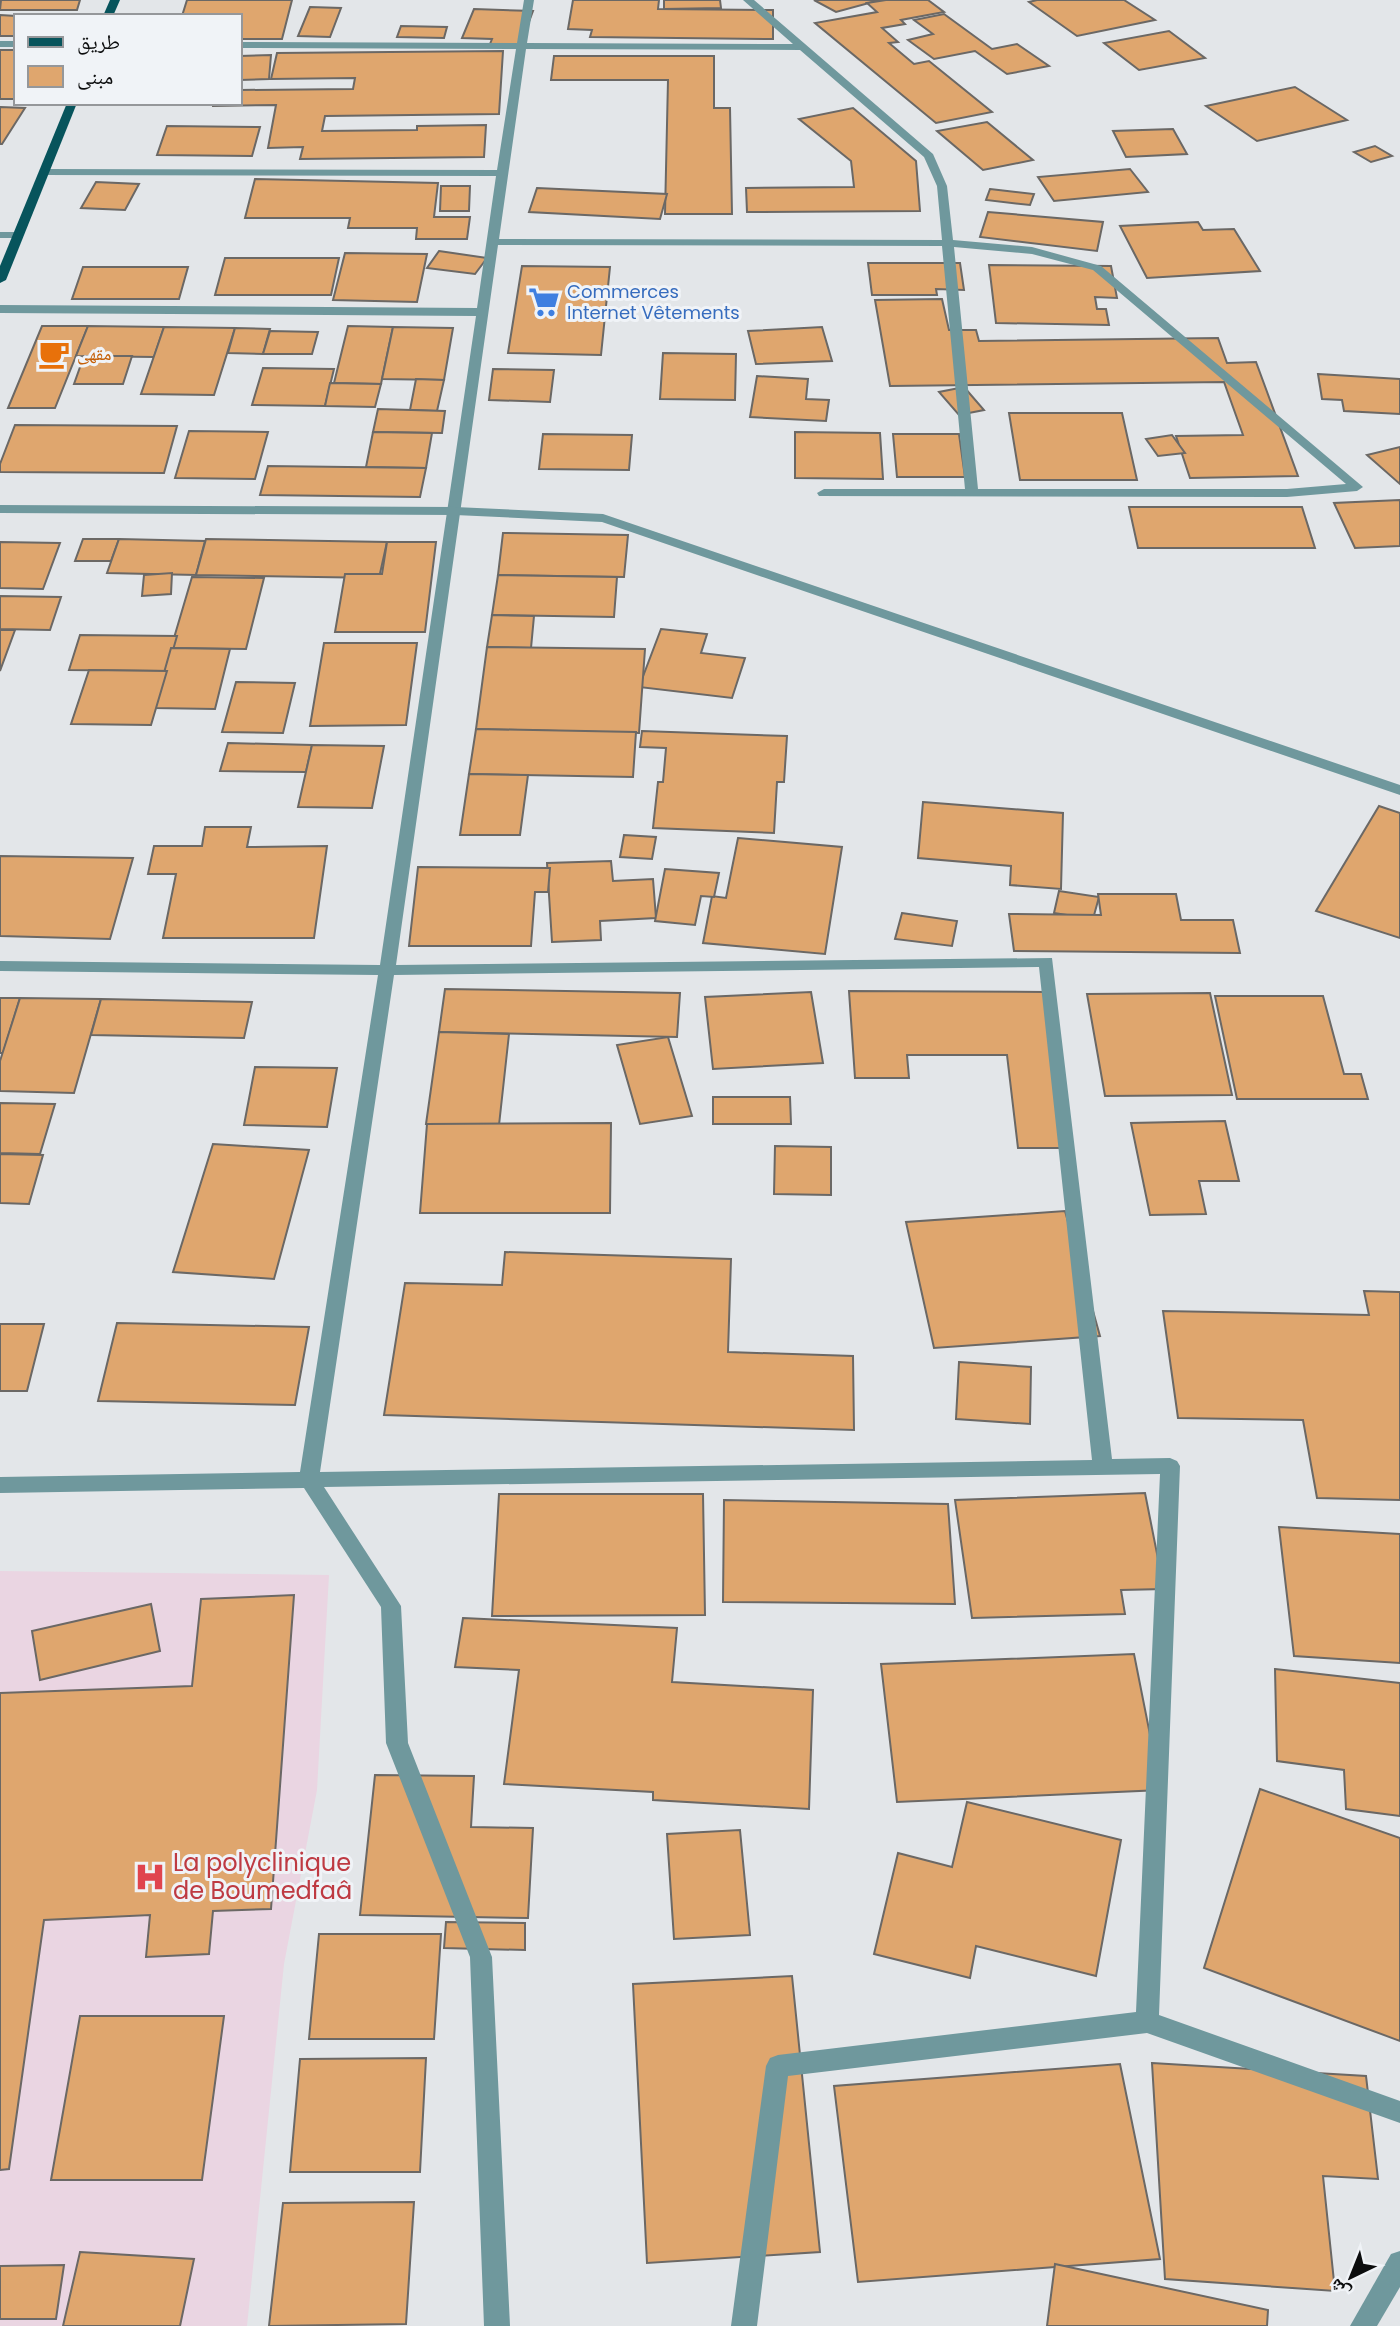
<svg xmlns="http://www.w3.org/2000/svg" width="1400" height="2326" viewBox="0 0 1400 2326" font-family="Poppins,'Noto Naskh Arabic',sans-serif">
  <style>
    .medical { fill: #ead5e2 }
    .building { fill: #dfa66e; stroke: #6b6865; stroke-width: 2 }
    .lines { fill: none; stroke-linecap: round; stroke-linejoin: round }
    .minor { fill: #6f989d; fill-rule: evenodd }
    .tertiary { fill: #6f989d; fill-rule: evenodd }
    .primary { fill: #07545c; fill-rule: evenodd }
    .labels { text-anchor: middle; stroke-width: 6; stroke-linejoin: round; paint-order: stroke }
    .far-shop-label { font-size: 18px; fill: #366cbe; stroke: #f0f3f7; text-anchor: start }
    .far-food-label { font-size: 18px; fill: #c56008; stroke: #f0f3f7; text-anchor: start }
    .near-health-label { font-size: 24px; fill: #be3a42; stroke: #f0f3f7; text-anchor: start }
  </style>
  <rect width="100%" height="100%" fill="#e3e6e9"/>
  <path class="medical" d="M0,1571L329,1575L317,1790L284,1964L247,2326H0Z"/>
  <g class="building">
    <path d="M1,0H80L77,10H0Z"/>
    <path d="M187,0H292L282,39H240V16H182Z"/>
    <path d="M573,0H659L658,9L773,10V39L590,37L592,30L568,29Z"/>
    <path d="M664,0H720L721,8L664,9Z"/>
    <path d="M814,0H880L836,12Z"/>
    <path d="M886,0H928L944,12L901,20L905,24L882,28L898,42L889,43L914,64L929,61L992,112L936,123L815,23L877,12L867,3Z"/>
    <path d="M1037,0H1124L1155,20L1077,36L1029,2Z"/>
    <path d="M310,7L341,8L330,37L298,36Z"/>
    <path d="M474,9L533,11L520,46L490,44L492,39L462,38Z"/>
    <path d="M944,14L992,49L1017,44L1049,66L1007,74L975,51L934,59L908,40L933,34L914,20Z"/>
    <path d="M0,15L16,16V36H0Z"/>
    <path d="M401,26L447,27L444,38L397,37Z"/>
    <path d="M1169,31L1205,58L1139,70L1104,43Z"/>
    <rect x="0" y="50" width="16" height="49"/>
    <path d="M503,51L499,114L325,116L322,131L417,130V126L486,125L484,157L300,159L303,147L268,148L276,105L213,106V103H240V90L353,89L355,78L271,79L277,53Z"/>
    <path d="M271,55L269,79L240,80V56Z"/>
    <path d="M554,56H714V108H730L732,214H665L668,80H551Z"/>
    <path d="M1295,87L1347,120L1257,141L1206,106Z"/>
    <path d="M0,107L25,108L2,144H0Z"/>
    <path d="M853,108L916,161L920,211L747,212L746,188L854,187L851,161L799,119Z"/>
    <path d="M987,122L1033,160L983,170L937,131Z"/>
    <path d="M167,126L260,127L252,156L157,155Z"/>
    <path d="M1173,129L1187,154L1126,157L1113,131Z"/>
    <path d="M1375,146L1392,156L1371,162L1354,152Z"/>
    <path d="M1130,169L1148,192L1054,201L1038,177Z"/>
    <path d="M255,179L438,183L434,217H470L467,239H416L417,228H348L350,218H245Z"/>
    <path d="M96,182L139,184L125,210L81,208Z"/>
    <path d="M441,186H470L469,211H440Z"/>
    <path d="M537,188L667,194L660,219L529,212Z"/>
    <path d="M990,189L1034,194L1030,205L986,200Z"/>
    <path d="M988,212L1103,222L1097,251L980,237Z"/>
    <path d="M1198,222L1203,230L1234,229L1260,271L1147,278L1120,226Z"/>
    <path d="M439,251L487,258L475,274L427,268Z"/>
    <path d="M345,253L427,254L417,302L333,300Z"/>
    <path d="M225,258H339L331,295H215Z"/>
    <path d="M868,263H960L964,290L936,289L937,295H872Z"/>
    <path d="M989,265L1111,266L1117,298L1095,297L1097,309H1106L1109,325L996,323Z"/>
    <path d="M522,266L610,267L601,355L508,353Z"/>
    <path d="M83,267H188L179,299H72Z"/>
    <path d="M942,299L949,330H976L979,341L1218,338L1227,363L1256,362L1298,476L1190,478L1176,436L1243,435L1224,382L890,386L875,300Z"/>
    <path d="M42,326H88L55,408H8Z"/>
    <path d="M88,326L164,327L154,357L76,356Z"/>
    <path d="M348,326L393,327L381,384L334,383Z"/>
    <path d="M164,327L235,328L214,395L141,394Z"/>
    <path d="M393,327L453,328L444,380L382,379Z"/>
    <path d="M822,327L832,361L756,364L748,331Z"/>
    <path d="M235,328L270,329L263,354L228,353Z"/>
    <path d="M270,331L318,332L312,354H263Z"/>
    <path d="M663,353L736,354L735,400L660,399Z"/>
    <path d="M84,356H132L123,384H74Z"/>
    <path d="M263,368L334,369L325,406L252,405Z"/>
    <path d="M493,369L554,370L550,402L489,400Z"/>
    <path d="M1318,374L1400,379V414L1344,411L1342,400L1322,399Z"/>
    <path d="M757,376L808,379L806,399L829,400L826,421L750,417Z"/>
    <path d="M416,379L444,380L437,411L410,410Z"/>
    <path d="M330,383L381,384L375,407L325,406Z"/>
    <path d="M964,387L984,410L959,415L939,392Z"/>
    <path d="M378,409L445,411L442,433L373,432Z"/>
    <path d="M1009,413H1122L1137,480H1020Z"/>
    <path d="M15,425L177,426L164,473L0,472V464Z"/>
    <path d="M189,431L268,432L255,479L175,478Z"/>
    <path d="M373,432L432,433L426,468L366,467Z"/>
    <path d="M795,432L880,433L883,479L795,478Z"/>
    <path d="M543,434L632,435L629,470L539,469Z"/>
    <path d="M893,434H959L965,477H897Z"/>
    <path d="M1172,435L1185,453L1158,456L1146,439Z"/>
    <path d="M1400,447V484L1367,455Z"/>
    <path d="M268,466L426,468L420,497L260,495Z"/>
    <path d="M1400,500V546L1355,548L1334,503Z"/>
    <path d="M1129,507H1302L1315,548H1138Z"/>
    <path d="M503,533L628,535L624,577L498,575Z"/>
    <path d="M83,539H119L111,561H75Z"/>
    <path d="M119,539L205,541L196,575L107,573Z"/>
    <path d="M206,539L387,542L379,578L196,575Z"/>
    <path d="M0,542L60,543L43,589L0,588Z"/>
    <path d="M387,542H436L425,632H335L345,574H382Z"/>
    <path d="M172,573L171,594L142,596L144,575Z"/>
    <path d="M498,575L617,577L614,617L492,615Z"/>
    <path d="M192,577L264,578L246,649L171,648Z"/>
    <path d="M0,596L61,597L50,630L0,629Z"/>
    <path d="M492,615L534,616L531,648L487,647Z"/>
    <path d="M661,629L707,634L701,653L745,658L732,698L639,687Z"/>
    <path d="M0,630H15L0,671Z"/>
    <path d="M80,635L177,636L167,671L69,670Z"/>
    <path d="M324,643H417L406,725L310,726Z"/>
    <path d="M487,647L645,649L639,733L476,729Z"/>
    <path d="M171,648L230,649L215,709L154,708Z"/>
    <path d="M89,670L167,671L151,725L71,724Z"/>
    <path d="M236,682L295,683L283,733L222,732Z"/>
    <path d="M476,729L636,732L633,777L469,774Z"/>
    <path d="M642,731L787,736L784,782H777L774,833L653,828L658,782H663L666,748L640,747Z"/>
    <path d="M228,743L312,745L306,772L220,771Z"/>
    <path d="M312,745L384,746L372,808L298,807Z"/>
    <path d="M469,774L528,775L520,835H460Z"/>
    <path d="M923,802L1063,813L1061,889L1010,885L1011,866L918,858Z"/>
    <path d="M1379,806L1400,813V938L1316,911Z"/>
    <path d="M205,827H251L247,847L327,846L314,938H163L176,874H148L154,846H202Z"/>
    <path d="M624,835L656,837L652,859L620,857Z"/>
    <path d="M738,838L842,847L825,954L703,943L712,896L726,898Z"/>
    <path d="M0,856L133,858L110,939L0,936Z"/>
    <path d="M611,861L613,881L653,879L656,918L600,921L601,940L552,942L547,863Z"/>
    <path d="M418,867L550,868L548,892H535L531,946H409Z"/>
    <path d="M665,869L719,873L714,897L701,896L695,925L655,921Z"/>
    <path d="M1059,891L1099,897L1093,919L1054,913Z"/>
    <path d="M1098,894H1176L1181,920H1233L1240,953L1014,951L1009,914L1101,915Z"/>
    <path d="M902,913L957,921L952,946L895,939Z"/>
    <path d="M445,989L680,993L677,1037L439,1032Z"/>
    <path d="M849,991L1046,992L1068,1148H1018L1007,1055H907L909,1078H855Z"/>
    <path d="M811,992L823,1063L713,1069L705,997Z"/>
    <path d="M1210,993L1232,1095L1105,1096L1087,994Z"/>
    <path d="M1215,996H1323L1344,1074H1361L1368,1099H1237Z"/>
    <path d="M0,998H20L3,1053H0Z"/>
    <path d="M20,998L101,999L74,1093L0,1091V1061Z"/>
    <path d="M101,999L252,1002L244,1038L91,1035Z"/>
    <path d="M439,1032L509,1034L499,1125L426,1124Z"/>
    <path d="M668,1037L692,1116L640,1124L617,1045Z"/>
    <path d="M255,1067L337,1068L327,1127L244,1125Z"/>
    <path d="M713,1097H790L791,1124H713Z"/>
    <path d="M0,1103L55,1104L40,1154L0,1153Z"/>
    <path d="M1225,1121L1239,1181H1199L1206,1214L1150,1215L1131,1123Z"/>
    <path d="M611,1123L610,1213H420L427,1124Z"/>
    <path d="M213,1144L309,1150L274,1279L173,1272Z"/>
    <path d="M775,1146L831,1147V1195L774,1194Z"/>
    <path d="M0,1154L43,1155L29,1204L0,1203Z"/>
    <path d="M1065,1211L1100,1336L934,1348L906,1222Z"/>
    <path d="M505,1252L731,1259L728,1352L853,1356L854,1430L384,1415L405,1283L502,1285Z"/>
    <path d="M1364,1291L1400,1292V1500L1317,1498L1303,1420L1178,1418L1163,1311L1369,1315Z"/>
    <path d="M117,1323L309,1327L295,1405L98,1401Z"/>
    <path d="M0,1324H44L27,1391H0Z"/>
    <path d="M959,1362L1031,1367L1030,1424L956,1419Z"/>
    <path d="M1145,1493L1164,1589L1121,1590L1125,1614L972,1618L955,1500Z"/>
    <path d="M499,1494H703L705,1615L492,1616Z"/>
    <path d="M724,1500L948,1504L955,1604L723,1602Z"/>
    <path d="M1279,1527L1400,1534V1663L1294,1656Z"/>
    <path d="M294,1595L271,1909L213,1911L209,1954L146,1957L150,1915L44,1920L9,2169L0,2170V1693L192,1686L201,1599Z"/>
    <path d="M151,1604L160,1651L40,1680L32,1631Z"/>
    <path d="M463,1618L677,1628L672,1682L813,1690L809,1809L653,1800V1792L504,1784L519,1670L455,1667Z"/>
    <path d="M1134,1654L1161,1790L897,1802L881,1664Z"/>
    <path d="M1275,1669L1400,1683V1816L1346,1809L1344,1770L1277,1761Z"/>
    <path d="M375,1775L474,1776L471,1827L533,1828L528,1918L360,1915Z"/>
    <path d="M1260,1789L1400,1838V2041L1204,1968Z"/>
    <path d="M967,1802L1121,1840L1096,1976L976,1946L970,1978L874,1954L898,1853L952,1867Z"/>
    <path d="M740,1830L750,1935L674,1939L667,1834Z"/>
    <path d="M446,1922L525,1923V1950L444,1948Z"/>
    <path d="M319,1934H441L434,2039H309Z"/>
    <path d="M792,1976L820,2252L647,2263L633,1984Z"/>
    <path d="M80,2016H224L202,2180H51Z"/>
    <path d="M426,2058L420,2172H290L300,2059Z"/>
    <path d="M1152,2063L1366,2076L1378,2179L1323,2176L1335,2291L1165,2279Z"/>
    <path d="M1120,2064L1160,2259L858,2282L834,2086Z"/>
    <path d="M414,2202L406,2324L269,2326L283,2203Z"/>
    <path d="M80,2252L194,2259L180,2326H63Z"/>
    <path d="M1055,2264L1268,2310L1267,2326H1047Z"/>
    <path d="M64,2265L56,2319H0V2266Z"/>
  </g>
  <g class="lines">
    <g class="minor">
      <path d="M524,0H534L527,43L793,44L743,0H754L933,154L947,186L953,240L1032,247L1101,266L1363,487L1357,491L1287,497L819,496L817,493L824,489H965L942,246L498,245L396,965L1052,958L1112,1459L1170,1458L1177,1461L1180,1466L1159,2015L1400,2101V2123L1147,2033L788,2076L757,2326H731L766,2066L770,2058L778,2055L1136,2012L1160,1474L324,1487L401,1606L408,1743L492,1957L510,2326H484L470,1957L386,1743L381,1607L304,1488L0,1493V1477L300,1472L378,975L0,971V961L380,965L476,316L0,313V305L477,308L496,176L44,175L39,172L44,169L497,170L516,49L240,48V42L517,43ZM526,49L800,50L924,157L937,186L942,240L499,239ZM954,247L1032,254L1093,270L1346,484L1287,489H978ZM1039,967L1092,1460L320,1472L394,975Z"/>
      <rect x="0" y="41" width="16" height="6"/>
      <path d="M1400,2251V2287L1377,2326H1350L1391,2254Z"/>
    </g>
    <g class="tertiary">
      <path d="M0,232H18L24,235L18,238H0Z"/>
      <path d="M0,505L455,507L603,514L1400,785V795L602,522L455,515L0,513Z"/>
    </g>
    <g class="primary">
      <path d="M110,0H120L113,16H103Z"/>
      <path d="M67,103H77L6,280L0,283V266Z"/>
    </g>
  </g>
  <defs>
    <symbol id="supermarket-bare" viewBox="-9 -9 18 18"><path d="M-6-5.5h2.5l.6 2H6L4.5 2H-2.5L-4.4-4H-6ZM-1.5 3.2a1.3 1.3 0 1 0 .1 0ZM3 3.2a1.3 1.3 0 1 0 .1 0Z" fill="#3f7fe0" stroke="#f0f3f7" stroke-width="2.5" paint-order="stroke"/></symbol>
    <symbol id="cafe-bare" viewBox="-9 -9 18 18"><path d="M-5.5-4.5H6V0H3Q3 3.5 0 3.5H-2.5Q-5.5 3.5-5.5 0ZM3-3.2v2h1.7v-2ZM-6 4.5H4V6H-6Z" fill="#e8710a" stroke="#f0f3f7" stroke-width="2.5" paint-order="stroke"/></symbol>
    <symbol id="hospital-bare" viewBox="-9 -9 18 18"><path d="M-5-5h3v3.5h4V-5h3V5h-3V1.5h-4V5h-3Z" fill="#e0444e" stroke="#f0f3f7" stroke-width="2.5" paint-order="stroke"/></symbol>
  </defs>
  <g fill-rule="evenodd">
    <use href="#supermarket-bare" x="522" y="280" width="44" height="44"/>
    <use href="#cafe-bare" x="32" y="332" width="44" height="44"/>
    <use href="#hospital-bare" x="128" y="1855" width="44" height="44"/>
  </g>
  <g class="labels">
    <g class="far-shop-label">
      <text x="567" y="298">Commerces<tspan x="567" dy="21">Internet Vêtements</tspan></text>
    </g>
    <g class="far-food-label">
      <text x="77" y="360">مقهى</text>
    </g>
    <g class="near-health-label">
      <text x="173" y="1871">La polyclinique<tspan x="173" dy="28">de Boumedfaâ</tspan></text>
    </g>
  </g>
  <rect x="14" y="14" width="228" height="91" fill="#f0f3f7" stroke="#95979a" stroke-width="2"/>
  <rect x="28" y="37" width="35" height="10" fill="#07545c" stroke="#95979a" stroke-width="2"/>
  <text x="77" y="49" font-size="21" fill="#0c0d0e">طريق</text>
  <rect x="28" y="66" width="35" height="21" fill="#dfa66e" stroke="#95979a" stroke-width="2"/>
  <text x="77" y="84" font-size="21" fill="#0c0d0e">مبنى</text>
  <g transform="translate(1351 2277) rotate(223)" stroke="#f0f3f7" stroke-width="5" paint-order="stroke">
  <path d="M0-5L12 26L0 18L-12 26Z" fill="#0c0d0e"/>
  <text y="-10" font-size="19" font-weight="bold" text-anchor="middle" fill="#0c0d0e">ش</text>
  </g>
</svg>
